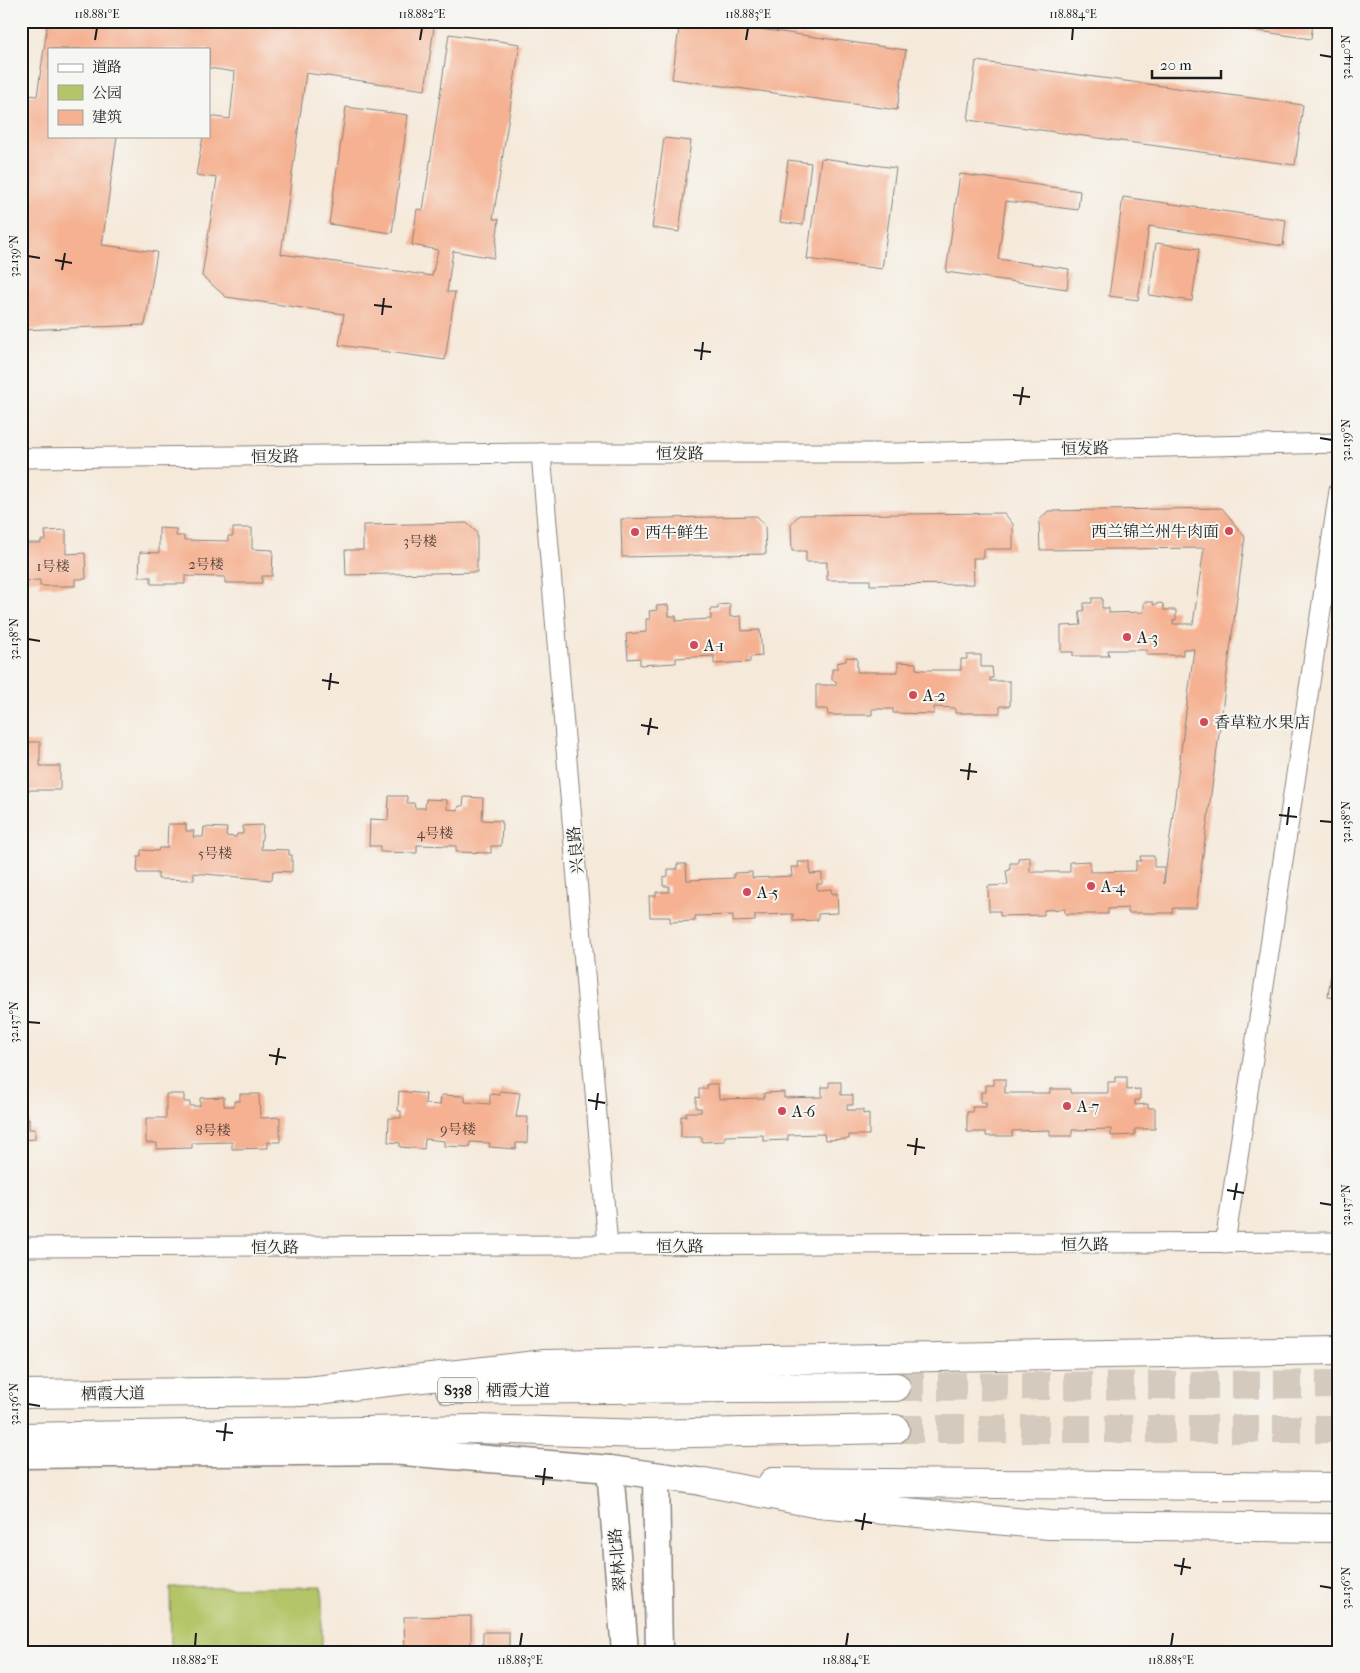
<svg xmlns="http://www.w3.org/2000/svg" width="1360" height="1673" viewBox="0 0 1360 1673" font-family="'IM FELL French Canon','Noto Serif SC',serif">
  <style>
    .green { fill: #b3c568; stroke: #687042 }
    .building { fill: #f5b191 }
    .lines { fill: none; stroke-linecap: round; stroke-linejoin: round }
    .primary-tunnel { stroke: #d4cabe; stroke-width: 28; stroke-dasharray: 28 14; stroke-linecap: butt }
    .street-casing { stroke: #88827b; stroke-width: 21 }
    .secondary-casing { stroke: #88827b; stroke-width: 29 }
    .primary-casing { stroke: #88827b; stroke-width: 30 }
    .street { stroke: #fff; stroke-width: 19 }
    .secondary { stroke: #fff; stroke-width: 26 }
    .primary { stroke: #fff; stroke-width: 28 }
    .ticks { fill: none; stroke: #1c1c1c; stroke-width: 2 }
    .poi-dot { fill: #d1495b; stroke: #f6f6f2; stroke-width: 2 }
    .labels { text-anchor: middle; stroke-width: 4; stroke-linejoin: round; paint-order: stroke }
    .number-label { font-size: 14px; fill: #524139 }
    .shield { fill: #f6f6f2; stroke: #5d5d5c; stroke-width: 1 }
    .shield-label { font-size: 15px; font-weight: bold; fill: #1c1c1c }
    .street-label { font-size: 16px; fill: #1c1c1c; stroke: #f6f6f2 }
    .poi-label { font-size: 16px; fill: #1c1c1c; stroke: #f6f6f2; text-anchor: start }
    .neatline { fill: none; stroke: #1c1c1c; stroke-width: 2 }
    .ticks-label { font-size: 12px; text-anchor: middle; fill: #1c1c1c }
  </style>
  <rect width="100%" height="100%" fill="#f6f6f2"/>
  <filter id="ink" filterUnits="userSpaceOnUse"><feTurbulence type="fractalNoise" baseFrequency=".02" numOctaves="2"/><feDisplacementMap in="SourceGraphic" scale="10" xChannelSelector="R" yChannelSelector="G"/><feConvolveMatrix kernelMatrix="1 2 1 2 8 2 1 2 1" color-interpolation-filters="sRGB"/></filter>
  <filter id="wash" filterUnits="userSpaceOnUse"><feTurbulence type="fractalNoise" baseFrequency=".0096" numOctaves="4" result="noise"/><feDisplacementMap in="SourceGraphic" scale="20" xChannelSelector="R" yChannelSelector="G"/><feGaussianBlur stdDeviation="1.12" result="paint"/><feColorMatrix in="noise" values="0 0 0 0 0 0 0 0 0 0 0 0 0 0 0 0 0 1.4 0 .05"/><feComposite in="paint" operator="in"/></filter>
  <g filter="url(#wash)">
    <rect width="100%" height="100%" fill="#f5e9da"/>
    <path class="green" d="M322,1587V1652H171L170,1588Z"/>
    <g id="blocks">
      <g class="building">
        <path d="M48,21H394L434,27L425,90L306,73L281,254L432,276L438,250L412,245L417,209L423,210L449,34L520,44L493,219H499L494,258L453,251L447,292H455L445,360L339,345L344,314L226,297L202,276L217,178L196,175L203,136H209V116L230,119L235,72L209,68V49H49V136H117L102,245L157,252L145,325L21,330V146L28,95L37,96Z"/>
        <path d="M680,21H704L906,50L897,110L672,79Z"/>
        <path d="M1193,21H1313L1311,39Z"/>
        <path d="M976,61L1303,105L1295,165L968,120Z"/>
        <path d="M346,107L408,115L392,233L329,224Z"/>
        <path d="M664,138L691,141L679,232L652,228Z"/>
        <path d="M821,158L896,168L882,269L807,259Z"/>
        <path d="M788,160L811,163L803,225L780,222Z"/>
        <path d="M960,174L1080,191L1078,210L1006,201L998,259L1069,269L1067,289L946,272Z"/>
        <path d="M1123,197L1286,220L1283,246L1149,226L1138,300L1109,296Z"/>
        <path d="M1156,243L1199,249L1192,301L1149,295Z"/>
        <path d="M1222,508L1245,537L1196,908H1173L1172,913H1128V908L1108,909V914H1065V909L1044,910V915L1000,916V911H989L988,886L1008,885L1006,871L1010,870V863H1018V858L1030,857V872H1070V862L1090,861V872L1136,871V861H1141L1140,856H1154V867H1164V884L1194,649H1183V655H1147V650H1108L1109,656H1073V652H1061V626L1081,625L1079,611H1084V603H1092V598H1102V608H1109V613L1144,612V602H1153V605L1160,603L1163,604L1164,610H1176V620H1173V624H1193L1204,548L1040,550L1039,521L1048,511Z"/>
        <path d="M1004,513L1013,524V549H984V558H973L974,584L870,585V580H827V562H806V551H792L791,524L799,515Z"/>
        <path d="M757,516L765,526L766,554L622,557L621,519Z"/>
        <path d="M467,523L477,533V572L346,575L345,550H363V525Z"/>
        <path d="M159,528L176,529V536H184V540L228,541V536H233V528H252V549L273,550L272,576H262V583H225V577L185,576V584H151V577H139L140,552L159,553Z"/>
        <path d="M66,530V554L85,553L86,579H75V586H40V580L21,581V543H41V540H46L45,531Z"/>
        <path d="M730,604V617L741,616L742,631L760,630L762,656L750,657V662L714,664V656L676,658V663L640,665V658L628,659L626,634L646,632V619H650L649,611L657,610L656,606L668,605L669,616H676V621L711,619L710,609H718V605Z"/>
        <path d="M967,655H981V667H992L993,678H990V681H1010V706H1000V713H955V708L934,707V714L893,713V709H872V715H828L827,709H816V685H836V681L832,680V669H837V663L846,661V657L857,658V672H898V662L916,663V669L924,670H961V659H967Z"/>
        <path d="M21,742H40V766H60V790H21Z"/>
        <path d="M389,796H407V803H414L415,808H425L426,799L447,800V809L458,810L459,806H463L464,797L483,798L482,820L502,821L501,846H491V853L456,852V846L417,845V853L380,852V846H369L370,819L388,820Z"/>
        <path d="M168,824H186V831H194L193,837H203L204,827L227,828L226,836L236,837L237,834H243V826L263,825L261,849L289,850V855H292V872L273,871L272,880L194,873V880L158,879V873H137L138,856H141V850L158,851L159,848H167Z"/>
        <path d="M798,862H810V874L822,873V884H817V890L831,889L832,894L837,893L838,913L818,914V920L793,921V914L755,915V921L733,922V915L695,916V921L670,922V917H650L649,896H656V892H669V886H663V877L668,876V869H677V864H686L687,880L734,878V873L752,872V878L792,876L791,867H799Z"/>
        <path d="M1332,963L1339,964V998L1328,997Z"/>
        <path d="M1115,1077H1127V1090L1140,1089V1100H1135V1105L1148,1104V1108H1155V1129H1135V1135L1111,1136V1129L1072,1130V1136H1050V1130L1012,1131V1136H986V1132H967V1112H973L972,1107H986V1102H981V1092H986V1085H994V1079H1005V1093H1050V1089H1070V1093H1108V1082H1115Z"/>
        <path d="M829,1082H841V1095H853V1105H847V1110H863V1114L869,1113V1135H849V1139L825,1140L824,1134L788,1135V1140L763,1141V1135L725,1136V1141L702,1142V1137H681V1116H686V1112H701V1108H696V1097L699,1098V1089H707V1084H718L719,1099L764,1098V1093L784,1092V1098L822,1097V1087H829Z"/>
        <path d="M399,1091L426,1094L425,1104L440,1105L441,1095L465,1096V1102L490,1104V1094L500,1095V1091L520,1093L516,1117H528L527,1143H516V1149L489,1147L490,1143L470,1142V1147L444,1146V1141L425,1139L424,1149L400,1147V1143L388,1142L389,1118H401V1111H398Z"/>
        <path d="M166,1094H184V1102H190V1106H200V1098L224,1097V1106H234V1101H240V1094H259L260,1118L280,1117V1142H268V1148L232,1149V1142L192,1143V1148L157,1149V1143H146V1118H166Z"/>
        <path d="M21,1119H29V1129H35V1139L23,1140V1144H21Z"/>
        <path d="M471,1616V1651L405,1652L404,1617Z"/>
        <rect x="483" y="1632" width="26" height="20"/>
      </g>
    </g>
  </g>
  <g filter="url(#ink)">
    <use href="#blocks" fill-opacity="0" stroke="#88827b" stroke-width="1"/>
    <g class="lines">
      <g class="primary-tunnel">
        <path d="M896,1387L1339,1384"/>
        <path d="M895,1429H1339"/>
      </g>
      <defs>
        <g id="street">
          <path d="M541,453L608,1246"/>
          <path d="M21,458L541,453H898L1339,443"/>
          <path d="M1225,1243L1339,491"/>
          <path d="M21,1247L1339,1242"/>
        </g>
        <g id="secondary">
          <path d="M21,1455L391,1451L610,1469L704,1482"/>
          <path d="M610,1469L625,1652"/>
          <path d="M656,1476L659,1652"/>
        </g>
        <g id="primary">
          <path d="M450,1390L896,1387"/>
          <path d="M299,1392L545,1364L1339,1350"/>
          <path d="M21,1394L317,1391"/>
          <path d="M21,1437L477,1429L644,1434L895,1429"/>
          <path d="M704,1482L819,1504L1049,1525L1339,1528"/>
          <path d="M773,1482L1339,1487"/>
        </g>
      </defs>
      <use href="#street" class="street-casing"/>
      <use href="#secondary" class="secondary-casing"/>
      <use href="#primary" class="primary-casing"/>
      <use href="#street" class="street"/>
      <use href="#secondary" class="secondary"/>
      <use href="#primary" class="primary"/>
    </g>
  </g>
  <path class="ticks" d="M95,40L97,28M420,40L422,28M746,40L748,28M1072,40L1073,28M1320,55L1332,57M28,256L40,258M55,260L72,263M62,270L65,253M374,305L392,307M382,315L384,298M694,350L711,352M701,360L703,342M1013,395L1030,397M1020,405L1023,387M1320,438L1332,440M28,639L40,641M322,680L339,683M329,690L331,673M641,725L658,728M648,735L651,718M960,770L977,772M968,780L970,763M1279,815L1297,817M1320,821L1332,822M1287,825L1289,807M28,1022L40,1023M269,1055L286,1058M276,1065L279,1048M588,1100L605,1103M596,1110L598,1093M907,1145L925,1148M915,1155L917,1138M1227,1190L1244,1193M1234,1200L1237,1183M1320,1203L1332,1205M28,1404L40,1406M216,1431L233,1433M224,1441L226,1423M535,1476L553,1478M543,1485L545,1468M855,1520L872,1523M862,1530L865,1513M1174,1565L1191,1568M1181,1575L1184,1558M1320,1586L1332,1588M195,1646L196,1633M520,1646L522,1633M846,1646L848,1633M1171,1646L1173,1633"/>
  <g class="poi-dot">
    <circle cx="1229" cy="531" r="5"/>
    <circle cx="635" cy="532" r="5"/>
    <circle cx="1127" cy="637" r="5"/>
    <circle cx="694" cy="645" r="5"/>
    <circle cx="913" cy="695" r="5"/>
    <circle cx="1204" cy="722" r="5"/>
    <circle cx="1091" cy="886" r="5"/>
    <circle cx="747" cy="892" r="5"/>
    <circle cx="1067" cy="1106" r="5"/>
    <circle cx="782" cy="1111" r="5"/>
  </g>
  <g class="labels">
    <g class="number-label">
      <text x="420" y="546">3号楼</text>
      <text x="206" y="569">2号楼</text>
      <text x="53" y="571">1号楼</text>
      <text x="435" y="838">4号楼</text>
      <text x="215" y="858">5号楼</text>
      <text x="458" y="1134">9号楼</text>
      <text x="213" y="1135">8号楼</text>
    </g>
    <rect class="shield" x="438" y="1377.5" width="40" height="25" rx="4"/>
    <g class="shield-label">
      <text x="458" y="1395">S338</text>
    </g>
    <g class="street-label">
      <text transform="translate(1085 448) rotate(-1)" y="6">恒发路</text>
      <text x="680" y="459">恒发路</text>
      <text transform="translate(275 456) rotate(-1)" y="6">恒发路</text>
      <text transform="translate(575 850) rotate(-95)" y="6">兴良路</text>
      <text x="1085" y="1250">恒久路</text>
      <text x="680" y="1252">恒久路</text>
      <text x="275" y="1253">恒久路</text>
      <text x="518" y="1396">栖霞大道</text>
      <text transform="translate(113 1393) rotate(-1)" y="6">栖霞大道</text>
      <text transform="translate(617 1560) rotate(-95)" y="6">翠林北路</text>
    </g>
    <g class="poi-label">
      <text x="1219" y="537" text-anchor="end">西兰锦兰州牛肉面</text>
      <text x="645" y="538">西牛鲜生</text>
      <text x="1137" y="643">A-3</text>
      <text x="704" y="651">A-1</text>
      <text x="923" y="701">A-2</text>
      <text x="1214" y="728">香草粒水果店</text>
      <text x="1101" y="892">A-4</text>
      <text x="757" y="898">A-5</text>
      <text x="1077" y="1112">A-7</text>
      <text x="792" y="1117">A-6</text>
    </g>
  </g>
  <rect width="1360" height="1673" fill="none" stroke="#f6f6f2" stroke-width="55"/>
  <rect x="48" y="48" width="162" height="90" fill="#f6f6f2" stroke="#9f9f9c"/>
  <rect x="58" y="64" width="25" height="8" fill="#ffffff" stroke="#9f9f9c"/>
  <text x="92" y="72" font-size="15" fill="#1c1c1c">道路</text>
  <rect x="58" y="85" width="25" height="15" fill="#b3c568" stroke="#9f9f9c"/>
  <text x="92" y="98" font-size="15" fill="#1c1c1c">公园</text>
  <rect x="58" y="110" width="25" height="15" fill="#f5b191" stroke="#9f9f9c"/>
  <text x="92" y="122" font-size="15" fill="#1c1c1c">建筑</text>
  <path d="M1152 70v8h69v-8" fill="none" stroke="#1c1c1c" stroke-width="2.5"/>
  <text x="1160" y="70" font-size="15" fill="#1c1c1c" stroke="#f6f6f2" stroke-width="4" paint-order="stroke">20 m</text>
  <rect x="28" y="28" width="1304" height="1618" class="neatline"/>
  <g class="ticks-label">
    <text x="97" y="18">118.881°E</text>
    <text x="422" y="18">118.882°E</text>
    <text x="748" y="18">118.883°E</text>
    <text x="1073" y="18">118.884°E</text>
    <text transform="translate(1346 57) rotate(-90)" y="4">32.140°N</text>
    <text transform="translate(14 256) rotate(-90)" y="4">32.139°N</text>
    <text transform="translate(1346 440) rotate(-90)" y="4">32.139°N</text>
    <text transform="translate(14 639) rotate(-90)" y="4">32.138°N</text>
    <text transform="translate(1346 822) rotate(-90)" y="4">32.138°N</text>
    <text transform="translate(14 1022) rotate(-90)" y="4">32.137°N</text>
    <text transform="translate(1346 1205) rotate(-90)" y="4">32.137°N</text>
    <text transform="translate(14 1404) rotate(-90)" y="4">32.136°N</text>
    <text transform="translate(1346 1588) rotate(-90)" y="4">32.136°N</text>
    <text x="195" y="1664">118.882°E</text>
    <text x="520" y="1664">118.883°E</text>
    <text x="846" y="1664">118.884°E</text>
    <text x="1171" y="1664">118.885°E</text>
  </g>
</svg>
